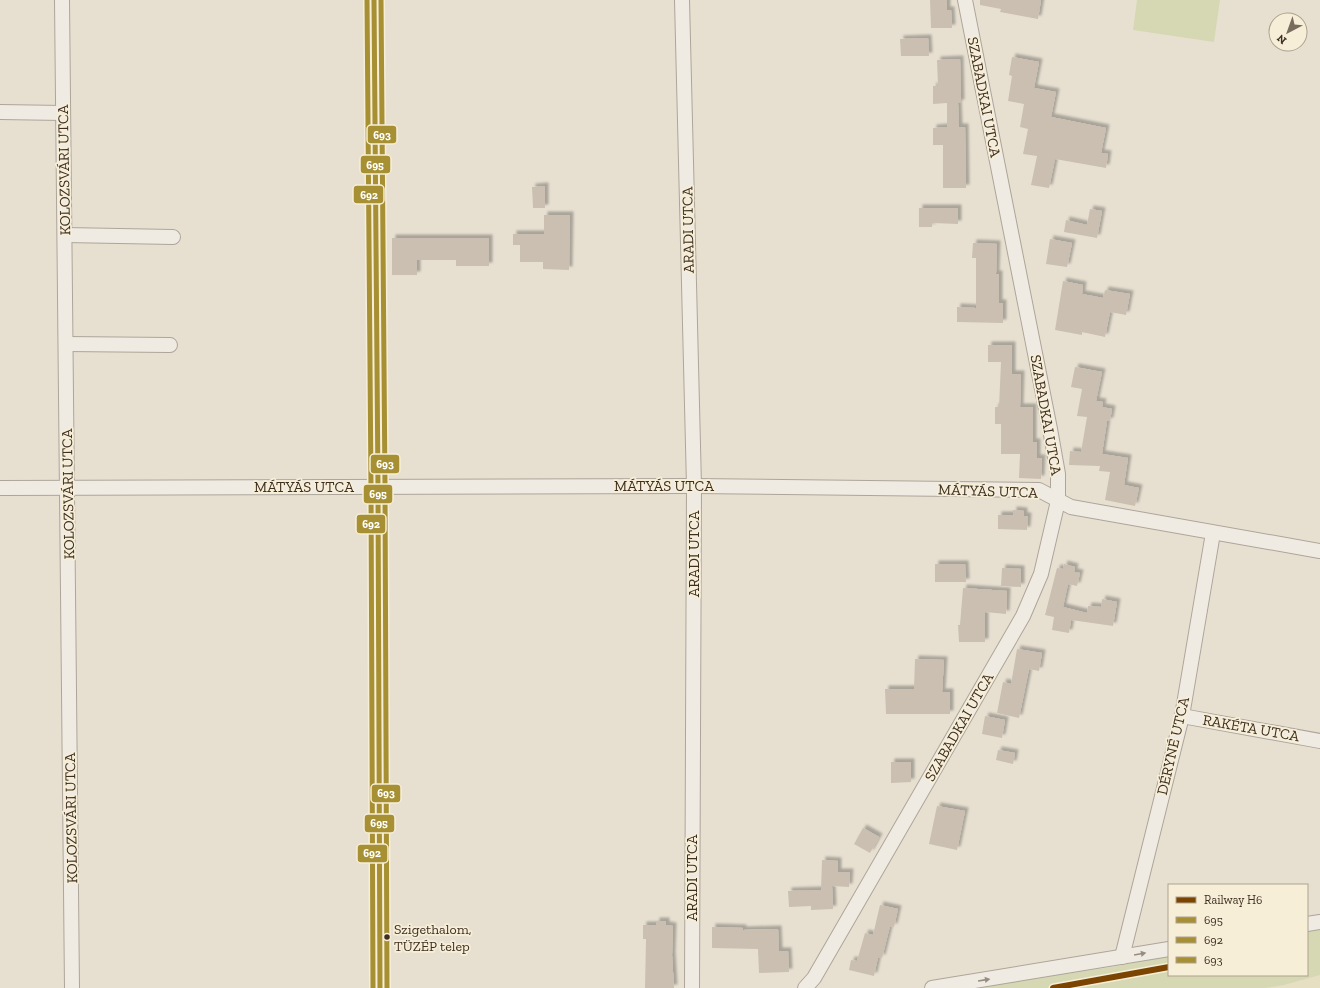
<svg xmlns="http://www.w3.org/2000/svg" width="1320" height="988" viewBox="0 0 1320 988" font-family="'Zilla Slab',serif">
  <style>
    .farmland { fill: #e6dfc2 }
    .green { fill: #d6d7b3 }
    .building { fill: #cbbfb2; filter: url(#shadow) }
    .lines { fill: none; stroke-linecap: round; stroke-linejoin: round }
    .minor-casing { stroke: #ada599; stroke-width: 16 }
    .tertiary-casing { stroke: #ada599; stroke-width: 20 }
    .minor { stroke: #efebe3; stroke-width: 14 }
    .tertiary { stroke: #efebe3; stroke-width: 18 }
    .bus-1-casing { stroke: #f7eed8; stroke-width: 8 }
    .bus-2-casing { stroke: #f7eed8; stroke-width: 8 }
    .bus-3-casing { stroke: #f7eed8; stroke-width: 8 }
    .bus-1 { stroke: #a69033; stroke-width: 5 }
    .bus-2 { stroke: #a69033; stroke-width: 5 }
    .bus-3 { stroke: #a69033; stroke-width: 5 }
    .rail-1-casing { stroke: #f7eed8; stroke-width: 9 }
    .rail-1 { stroke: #7b4400; stroke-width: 6 }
    .oneway { fill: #968c82 }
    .bus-dot { fill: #3d2e20; stroke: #f7eed8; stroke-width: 1.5 }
    .labels { text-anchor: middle; stroke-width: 3.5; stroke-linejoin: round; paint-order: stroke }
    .bus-label { font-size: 14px; fill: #3d2e20; stroke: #f7eed8; text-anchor: start }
    .street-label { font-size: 15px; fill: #3d2e20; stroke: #f7eed8 }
    .line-badge { stroke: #f7eed8; stroke-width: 1.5 }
    .badge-label { font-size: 11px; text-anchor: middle; font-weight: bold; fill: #fff }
  </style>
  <defs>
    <filter id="shadow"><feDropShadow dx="3.5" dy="-3.5" stdDeviation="1" flood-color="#0004"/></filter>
  </defs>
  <rect width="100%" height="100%" fill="#e7e0d1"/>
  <path class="farmland" d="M1320,975V988H1265L1284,985Z"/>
  <g class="green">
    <path d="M1137,0H1220L1214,42L1133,30Z"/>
    <path d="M1320,929V975L1284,985L1265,988H969L1112,967L1169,956V975H1307V931Z"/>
  </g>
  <g class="building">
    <path d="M930,0H947V10H951L952,28H931Z"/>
    <path d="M980,0H1041L1038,19L1000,12L1001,9L980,5Z"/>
    <path d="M928,38L929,56H901L900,39Z"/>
    <path d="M1012,57L1039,62L1034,88L1056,92L1051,117L1106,128L1101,153L1108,154L1106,168L1055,159L1049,188L1031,185L1037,156L1023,154L1028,129L1020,127L1024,104L1008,101L1012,76L1009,75Z"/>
    <path d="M960,59L961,103H958L959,127H965L966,188H943V145H933V128L947,127V103L933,104V86H938L937,60Z"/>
    <path d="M545,186V208H533L532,187Z"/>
    <path d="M919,208H958V224L932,223V227H919Z"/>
    <path d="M1090,209L1102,211L1097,238L1064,232L1066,220L1087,225Z"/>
    <path d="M544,215H570L569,270L543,269V262H520V245H513V234H544Z"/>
    <path d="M392,238H489V266H456V260H417V275H392Z"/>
    <path d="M1050,239L1072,243L1067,267L1046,264Z"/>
    <path d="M973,243L997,244L996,274H999V303H1003V323L957,322V307L976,308V258H972Z"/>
    <path d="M1063,281L1083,285L1082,294L1103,298L1105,290L1130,294L1126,315L1110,312L1105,337L1082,332V335L1055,330Z"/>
    <path d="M988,345H1012V374H1021L1020,407H1033V442H1037V458H1042L1041,479L1019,478L1020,454H1001V424H995V407H999L1001,362H988Z"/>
    <path d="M1075,367L1102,372L1096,401L1103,402L1102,407L1112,409L1110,421H1107L1102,454L1128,458L1124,485L1139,488L1135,506L1105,500L1110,472L1099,471L1100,466L1069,465L1070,451L1081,452L1087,417L1077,416L1082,389L1071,387Z"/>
    <path d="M1013,510L1024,511V516H1028L1027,530L998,529V515H1013Z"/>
    <path d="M935,564H965L966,582H935Z"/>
    <path d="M1064,564L1075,567L1074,572L1080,573L1077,586L1068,584L1063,607L1087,613L1088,606L1101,607L1102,599L1117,602L1113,626L1071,620L1069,633L1052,630L1054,617L1045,615L1057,568L1063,569Z"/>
    <path d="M1002,568L1021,569V587L1001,586Z"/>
    <path d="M963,588L1007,591L1006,614L985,612V642H959L958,625H960Z"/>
    <path d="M1017,649L1042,653L1039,671L1029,669L1019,718L997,713L1003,682L1011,684Z"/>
    <path d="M915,659L944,660L942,692H950V714H886L885,689H914Z"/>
    <path d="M985,716L1005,720L1002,738L982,734Z"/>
    <path d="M998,750L1015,753L1013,764L996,760Z"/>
    <path d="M891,762H911V782L891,783Z"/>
    <path d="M937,806L965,811L957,850L929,844Z"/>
    <path d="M863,828L879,837L870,853L854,844Z"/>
    <path d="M822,860L838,861V872H850L849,887L832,886L833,909L811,910V906L789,907L788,891L821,890Z"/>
    <path d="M880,905L898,909L894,927L890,926L882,958L878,957L874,976L849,970L851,960L857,961L865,933L873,935Z"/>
    <path d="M656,921H666V925L673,926L672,955L674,988H645L646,939H643V925H656Z"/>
    <path d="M712,927L743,928V930L778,929L779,951H788L789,972L759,973L758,949L712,948Z"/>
  </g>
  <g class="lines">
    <defs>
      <g id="minor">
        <path d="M62,0L72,988"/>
        <path d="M682,0L694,486L692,988"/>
        <path d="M0,112L63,113"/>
        <path d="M65,235L173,237"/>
        <path d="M66,344L170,345"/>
        <path d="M0,488L694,486L1039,490L1071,507L1320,551"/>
        <path d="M1182,716L1320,741"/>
        <path d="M1307,924L1320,922"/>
        <path d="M1122,957L1182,716L1213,533"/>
        <path d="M805,988L814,978L1023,616L1041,574L1058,501V474L1050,429L965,0"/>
        <path d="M932,988L1169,949"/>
      </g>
      <path id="tertiary" d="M374,0L378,487L380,988"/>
    </defs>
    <use href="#minor" class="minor-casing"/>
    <use href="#tertiary" class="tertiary-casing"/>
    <use href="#minor" class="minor"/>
    <use href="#tertiary" class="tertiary"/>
    <defs>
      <path id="bus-1" d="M374,0L378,487L380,988"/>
      <path id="bus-2" d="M367,0L371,487L373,988"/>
      <path id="bus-3" d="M381,0L385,487L387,988"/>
    </defs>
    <use href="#bus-1" class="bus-1-casing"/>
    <use href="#bus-2" class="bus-2-casing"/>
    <use href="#bus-3" class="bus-3-casing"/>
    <use href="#bus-1" class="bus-1"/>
    <use href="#bus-2" class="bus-2"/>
    <use href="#bus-3" class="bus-3"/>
    <defs>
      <path id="rail-1" d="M1053,988L1169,967"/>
    </defs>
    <use href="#rail-1" class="rail-1-casing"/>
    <use href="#rail-1" class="rail-1"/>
  </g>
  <defs><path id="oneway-solid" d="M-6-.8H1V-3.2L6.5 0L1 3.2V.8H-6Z"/></defs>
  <g class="oneway">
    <use href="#oneway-solid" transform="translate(1140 954) rotate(-10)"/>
    <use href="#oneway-solid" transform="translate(984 980) rotate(-9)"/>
  </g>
  <circle class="bus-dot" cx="387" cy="937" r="3.5"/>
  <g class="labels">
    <g class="bus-label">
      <text x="394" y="934">Szigethalom,<tspan x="394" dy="17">TÜZÉP telep</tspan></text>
    </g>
    <g class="street-label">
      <text transform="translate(984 97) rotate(79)" y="5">SZABADKAI UTCA</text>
      <text transform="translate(64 170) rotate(-91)" y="5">KOLOZSVÁRI UTCA</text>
      <text transform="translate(688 230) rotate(-91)" y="5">ARADI UTCA</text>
      <text transform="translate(1046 415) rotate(80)" y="5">SZABADKAI UTCA</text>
      <text x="664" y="491">MÁTYÁS UTCA</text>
      <text x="304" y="492">MÁTYÁS UTCA</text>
      <text transform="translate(988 491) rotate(2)" y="5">MÁTYÁS UTCA</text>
      <text transform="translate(68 494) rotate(-91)" y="5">KOLOZSVÁRI UTCA</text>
      <text transform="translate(694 554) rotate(-90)" y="5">ARADI UTCA</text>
      <text transform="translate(959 727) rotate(-60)" y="5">SZABADKAI UTCA</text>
      <text transform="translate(1251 728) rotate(10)" y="5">RAKÉTA UTCA</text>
      <text transform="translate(1173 746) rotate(-77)" y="5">DÉRYNÉ UTCA</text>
      <text transform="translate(71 818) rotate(-91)" y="5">KOLOZSVÁRI UTCA</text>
      <text transform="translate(692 878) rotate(-90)" y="5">ARADI UTCA</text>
    </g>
  </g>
  <g class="line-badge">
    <rect x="367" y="125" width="30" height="19" rx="4" fill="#a69033"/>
    <rect x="360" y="155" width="31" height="19" rx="4" fill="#a69033"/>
    <rect x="353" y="185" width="31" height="19" rx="4" fill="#a69033"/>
    <rect x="370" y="454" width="30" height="20" rx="4" fill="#a69033"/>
    <rect x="363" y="484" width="30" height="20" rx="4" fill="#a69033"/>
    <rect x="356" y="514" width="30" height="20" rx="4" fill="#a69033"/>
    <rect x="371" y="784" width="30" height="19" rx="4" fill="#a69033"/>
    <rect x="364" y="814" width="31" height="19" rx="4" fill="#a69033"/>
    <rect x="357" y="844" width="31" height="19" rx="4" fill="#a69033"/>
  </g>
  <g class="badge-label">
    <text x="382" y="139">693</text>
    <text x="375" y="169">695</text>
    <text x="369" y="199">692</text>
    <text x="385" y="468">693</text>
    <text x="378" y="498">695</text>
    <text x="371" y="528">692</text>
    <text x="386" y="797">693</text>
    <text x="379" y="827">695</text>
    <text x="372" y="857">692</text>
  </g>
  <rect x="1168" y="884" width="140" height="92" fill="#f7eed8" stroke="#ada18e"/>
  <rect x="1176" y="897" width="20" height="6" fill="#7b4400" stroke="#ada18e"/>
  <text x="1204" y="904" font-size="12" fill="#3d2e20">Railway H6</text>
  <rect x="1176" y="917" width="20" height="6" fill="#a69033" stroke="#ada18e"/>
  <text x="1204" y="924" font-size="12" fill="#3d2e20">695</text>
  <rect x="1176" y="937" width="20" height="6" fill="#a69033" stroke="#ada18e"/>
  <text x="1204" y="944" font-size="12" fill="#3d2e20">692</text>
  <rect x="1176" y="957" width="20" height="6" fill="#a69033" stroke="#ada18e"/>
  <text x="1204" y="964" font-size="12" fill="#3d2e20">693</text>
  <g transform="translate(1288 32) rotate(221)"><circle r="19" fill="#f7eed8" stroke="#ada18e"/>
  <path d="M0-3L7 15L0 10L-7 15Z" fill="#786c5e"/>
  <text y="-6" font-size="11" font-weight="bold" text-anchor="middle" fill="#3d2e20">N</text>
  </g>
</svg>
